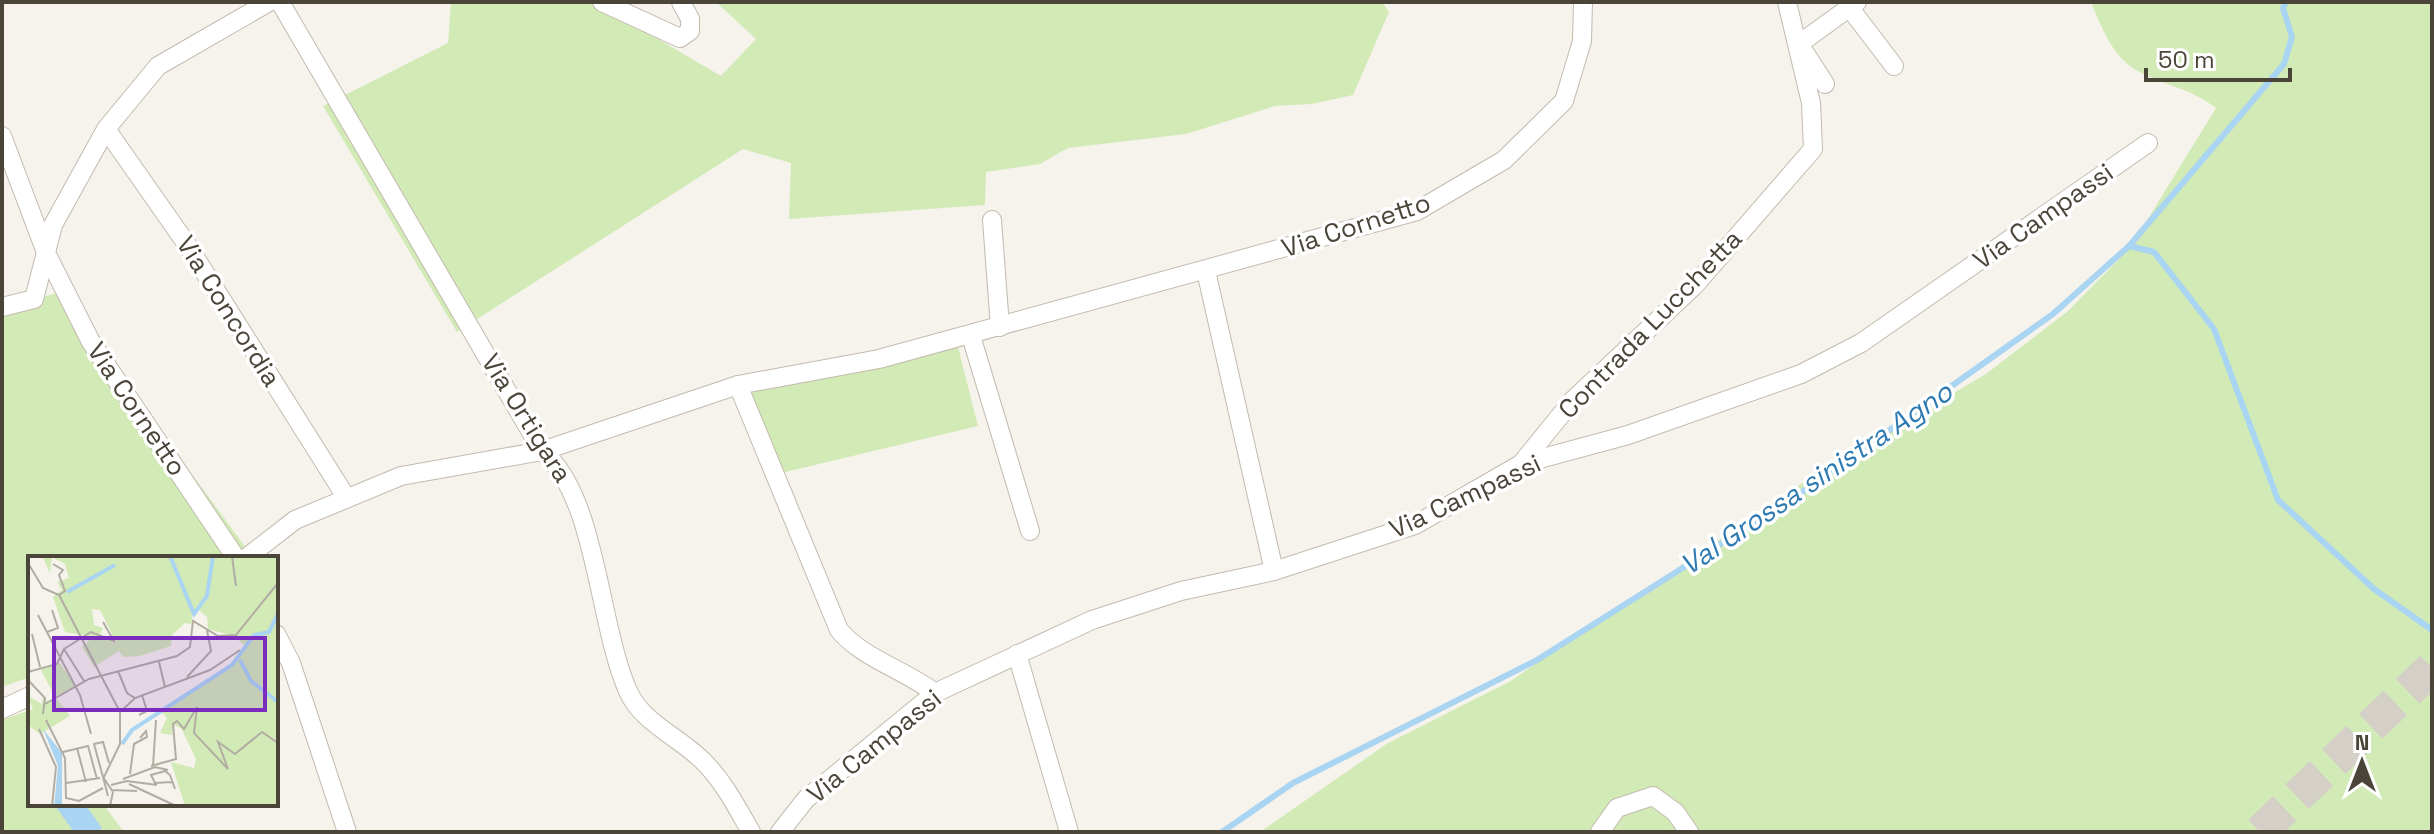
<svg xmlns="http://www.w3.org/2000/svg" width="2434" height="834" viewBox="0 0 2434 834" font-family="'Space Grotesk',sans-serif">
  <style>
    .green { fill: #d2eab5 }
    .water { fill: #a9d4f2 }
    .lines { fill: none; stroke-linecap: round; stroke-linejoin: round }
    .stream { stroke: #a9d4f2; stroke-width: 6 }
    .highway-tunnel { stroke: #d4d0c8; stroke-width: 34; stroke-dasharray: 34 17; stroke-linecap: butt }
    .street-casing { stroke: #c2bbae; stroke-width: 20 }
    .street { stroke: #fff; stroke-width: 18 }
    .labels { text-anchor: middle; stroke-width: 7; stroke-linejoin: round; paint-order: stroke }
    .street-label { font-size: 26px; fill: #4b4439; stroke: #fff }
    .water-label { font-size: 28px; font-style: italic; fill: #2e7ab2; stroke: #fff }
    .inset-river { fill: none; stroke: #a9d4f2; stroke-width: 4 }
    .inset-road { fill: none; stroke: #b2ada4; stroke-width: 2 }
    .view { fill: #7b2cbf; fill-opacity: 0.15; stroke: #7b2cbf; stroke-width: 4 }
    .inset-edge { fill: none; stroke: #4b4439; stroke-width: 4 }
  </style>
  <rect width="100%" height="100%" fill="#f6f3ec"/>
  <g class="green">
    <path d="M451,2H595L721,76L756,39L716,2H1382L1389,12L1353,95L1312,104L1275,106L1186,134L1068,148L1040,164L986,172L985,205L789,219L791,163L743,149L457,332L323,106L448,43Z"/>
    <path d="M2091,2H2432V832H1260L1388,743L1509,682L1816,474L1986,374L2068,311L2130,248L2216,108C2187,86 2166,87 2136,70C2112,56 2101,26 2091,2Z"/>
    <path d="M69,290L166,439L249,552L241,558H30V677L2,687V307Z"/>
    <path d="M955,335L978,426L773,475L733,388Z"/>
    <path d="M30,710V804H103L124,832H2V720Z"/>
  </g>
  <path class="water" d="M60,804H85L102,828L97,832H74L56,807Z"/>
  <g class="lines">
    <g class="stream">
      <path d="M2129,246L2154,252L2214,329L2278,500L2374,589L2432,630"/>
      <path d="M1222,832L1293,783L1537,660L1798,495L2053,314L2129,246L2284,64L2292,37L2283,8L2286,2"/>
    </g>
    <path class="highway-tunnel" d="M2260,832L2432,668"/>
    <defs>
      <g id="street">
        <path d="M280,2L542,451C597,496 598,624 628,691C642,723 678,736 703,761C724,782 736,806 751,832"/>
        <path d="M602,2L680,38L690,31V19L681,2"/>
        <path d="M1849,7L1894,66"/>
        <path d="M1825,84L1799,44L1857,2"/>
        <path d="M106,129L158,66L269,2"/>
        <path d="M2,136L47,255L91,342L236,558"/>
        <path d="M992,220L1000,327"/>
        <path d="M1206,271L1274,571"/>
        <path d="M2,307L34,299L53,225L106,129L188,246L346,497"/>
        <path d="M971,336L1030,531"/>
        <path d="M738,385L839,630C862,658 905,670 935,693"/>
        <path d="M1521,464L1573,400L1695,285L1813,149L1811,103L1787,2"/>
        <path d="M246,558L295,520L401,476L542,451L738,385L879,359L1417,211L1504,160L1564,101L1582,41L1583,2"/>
        <path d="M276,634L291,663L347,832"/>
        <path d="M1017,654L1069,832"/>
        <path d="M2,709L30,696"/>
        <path d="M780,832L806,799L935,693L1092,620L1181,591L1274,571L1415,525L1521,464L1628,435L1801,374L1861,343L2148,143"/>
        <path d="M1600,832L1617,808L1653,796L1675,812L1689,832"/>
      </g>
    </defs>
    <use href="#street" class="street-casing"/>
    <use href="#street" class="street"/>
  </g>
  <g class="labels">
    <g class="street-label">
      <text transform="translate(2043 216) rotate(-35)" y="9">Via Campassi</text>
      <text transform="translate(1356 225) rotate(-18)" y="9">Via Cornetto</text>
      <text transform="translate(229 311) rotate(58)" y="9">Via Concordia</text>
      <text transform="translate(1650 324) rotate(-46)" y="9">Contrada Lucchetta</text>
      <text transform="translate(137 409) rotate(56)" y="9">Via Cornetto</text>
      <text transform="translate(527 418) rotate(58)" y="9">Via Ortigara</text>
      <text transform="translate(1465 496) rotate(-25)" y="9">Via Campassi</text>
      <text transform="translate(874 746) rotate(-39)" y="9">Via Campassi</text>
    </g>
    <g class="water-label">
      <text transform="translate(1816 478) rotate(-34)" y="10">Val Grossa sinistra Agno</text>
    </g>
  </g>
  <g transform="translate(28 556)">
    <rect width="250" height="250" fill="#f6f3ec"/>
    <path d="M5,0H250V250H157L143,206L166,212L168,203L153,172L145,169L144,179L132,177L139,162L133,155L198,114L218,91L206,80L180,73L179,61L171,54L165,56L163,68L157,67L144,79L143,90L112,100L95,101L91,95L66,111L54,91L65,81L37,76L25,41L34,34L29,26L41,22L37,8L24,1L22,17L15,2ZM64,53L72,54L89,88L72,79L75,72L66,69ZM32,107L48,130L27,141L12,112ZM15,139L18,145L29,143L42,160L12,178L0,169V154H5L0,140L14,148Z" fill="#d2eab5" fill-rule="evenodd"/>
    <path d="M15,173L34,197V250H26L30,210Z" fill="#a9d4f2"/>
    <path class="inset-river" d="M142,0L166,58L179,40L185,0M39,36L87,9M212,104L223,125L250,146M94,188L104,174L204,109L226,79L241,76L250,58"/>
    <path class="inset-road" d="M204,0L208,30M0,7L15,32L31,39L37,35L31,19L35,14L25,8M31,39L92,156V188L76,221M10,59L52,139L63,178M19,76L30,72L24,54M4,78L12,111M36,93L63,76L86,85L75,66M131,106L137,131M90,115L99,137L107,142M0,116L29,108L36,93L56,125M159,121L183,95L179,74M0,124L17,142L15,158M17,148L61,123L149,100L162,91L165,65L190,80L208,79L250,27M92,156L107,142L182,114L212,94M111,159L119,155L114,139M18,164L37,202L38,242L51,245L75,232M11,173L28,211L24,250M49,192L58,226M35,196L60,190L69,223M123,210L148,203L145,168L149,165L156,173L169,151L166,177L200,213M125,210L128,164M200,213L190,186L207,198L234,176L250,187M102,218L106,188L119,181L118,175L112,182M75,221L66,188L75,186L81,207M95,223L127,211L140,214M144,226L127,227L123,219L137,215L142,219L147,233M38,227L72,222M101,228L148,250M83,229L99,225L129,229M83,234L109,235M80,240L75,221L85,236L82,250"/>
    <path class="view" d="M26,82H237V154H26Z"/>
    <rect width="250" height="250" class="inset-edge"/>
  </g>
  <rect width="2434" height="834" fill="none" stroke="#4b4439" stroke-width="8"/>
  <g transform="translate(2362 762)" stroke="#ffffff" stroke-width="6" paint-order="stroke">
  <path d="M0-6L14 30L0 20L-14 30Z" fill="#4b4439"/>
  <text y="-12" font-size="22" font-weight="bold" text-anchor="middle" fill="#4b4439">N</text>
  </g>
  <path d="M2146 68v12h144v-12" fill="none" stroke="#4b4439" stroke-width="4"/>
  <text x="2158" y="68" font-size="24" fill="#4b4439" stroke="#ffffff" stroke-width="6" paint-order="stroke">50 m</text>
</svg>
